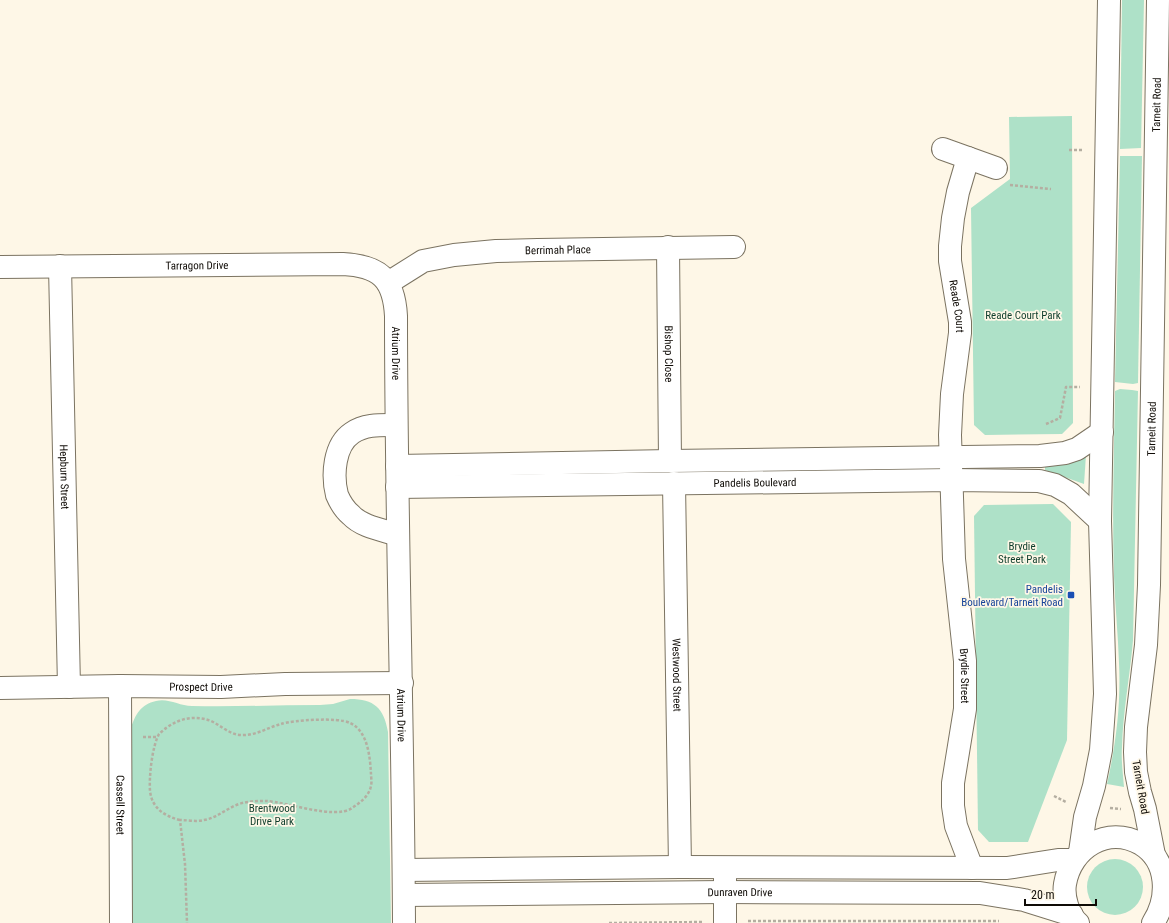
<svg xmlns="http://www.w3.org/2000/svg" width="1169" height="923" viewBox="0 0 1169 923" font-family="'Roboto Condensed',sans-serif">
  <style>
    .green { fill: #aee1c8 }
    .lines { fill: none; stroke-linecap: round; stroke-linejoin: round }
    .minor-casing { stroke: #7b7361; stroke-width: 24 }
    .major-casing { stroke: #7b7361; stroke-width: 24 }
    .path { stroke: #b4aea1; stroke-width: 2.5; stroke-dasharray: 3 2; stroke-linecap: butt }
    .minor { stroke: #fff; stroke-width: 22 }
    .major { stroke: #fff; stroke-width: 22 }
    .transit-dot { fill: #1a4fb4; stroke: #fef7e7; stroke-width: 1.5 }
    .labels { text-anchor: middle; stroke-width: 3.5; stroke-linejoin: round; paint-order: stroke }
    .street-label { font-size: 11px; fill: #0f0b06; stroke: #fef7e7 }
    .park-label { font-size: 11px; fill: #0d3d2b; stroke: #fef7e7 }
    .transit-label { font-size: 11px; fill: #164399; stroke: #fef7e7; text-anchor: end }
  </style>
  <rect width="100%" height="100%" fill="#fef7e7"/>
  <g class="green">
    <path d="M1122,0H1144L1141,148L1120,149Z"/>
    <path d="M1072,116L1073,423L1062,434L985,435L974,425L971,208L1010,179L1009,117Z"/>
    <path d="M1120,156H1142L1138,383L1133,384L1115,382Z"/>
    <path d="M1120,389L1132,390L1138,391L1133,640C1130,676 1123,711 1122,747C1121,760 1123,774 1124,787L1107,784C1116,744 1121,704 1119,663C1118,634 1115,605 1114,576C1112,514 1114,452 1115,391Z"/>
    <path d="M1086,455L1084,484L1045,470V464Z"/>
    <path d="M1053,504L1071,522L1067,740L1028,842H989L978,830L974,516L984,505Z"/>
    <path d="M350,699C374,699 384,708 388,732L391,923H131V728C135,715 141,704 156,701C169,698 179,706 192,706C234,707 277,705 320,705L333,704Z"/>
    <circle cx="1115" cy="887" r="28"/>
  </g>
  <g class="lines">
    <defs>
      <g id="minor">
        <path d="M943,149L996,168"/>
        <path id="s1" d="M968,158L958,192L953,218L950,246V261L960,322V333L952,394L950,435L954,559L965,661V709L953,783V806L956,826L972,868"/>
        <path id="s2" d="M668,247L670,461"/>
        <path id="s3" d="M60,266L69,687"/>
        <path id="s4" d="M0,267L343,264C380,266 394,279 396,316C396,519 403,721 404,923"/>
        <path id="s5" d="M388,283L423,261L454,255L496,251L538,250L734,247"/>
        <path d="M396,425C381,425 365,424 352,433C334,445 332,475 337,495C340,502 345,510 351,515C362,527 383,530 398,535"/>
        <path d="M397,466L670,461L1040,456L1065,453L1077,449L1102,432"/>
        <path id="s6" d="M674,483L680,867"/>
        <path id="s7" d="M397,487L951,480L1039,481L1055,485L1071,494L1100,521"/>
        <path id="s8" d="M120,686L121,923"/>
        <path id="s9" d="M0,688L120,686L221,687L285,684L402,683"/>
        <path d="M404,870L680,867L1007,868L1058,860H1073"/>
        <path d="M725,878V923"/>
        <path id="s10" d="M404,895L725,892L980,893L1024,900L1072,915"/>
      </g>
      <g id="major">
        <path d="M1080,852L1085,817L1094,786L1101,750L1105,694L1100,521L1109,0"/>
        <path id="s11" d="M1154,855L1145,809L1140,792L1136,772L1135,752L1136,727L1146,645L1149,585L1158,0"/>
        <path d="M1078,923C1068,915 1063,896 1065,884C1071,848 1107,825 1141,844C1169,861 1169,898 1153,923"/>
      </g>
    </defs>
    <use href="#minor" class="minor-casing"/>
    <use href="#major" class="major-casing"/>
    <g class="path">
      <path d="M1069,150H1084"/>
      <path d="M1010,185L1051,189"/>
      <path d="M1046,424L1060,418L1066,387H1080"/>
      <path d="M143,737H158"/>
      <path d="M1054,796L1066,802"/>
      <path d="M1110,808L1121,809"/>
      <path d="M180,820C164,816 152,808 150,791C149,776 152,747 159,734C161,732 164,730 166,728C180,718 195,715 211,721C222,726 231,736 244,735C257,735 269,727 281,724C294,720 338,717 350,723C368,731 370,757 371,774C371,777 372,782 371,786C369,796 361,802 352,808C335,820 287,802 266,801C257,801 248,801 239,804C227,808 217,818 204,820C196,822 187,820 180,820L185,864L187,923"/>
      <path d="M748,921H999"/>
      <path d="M609,923L703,922"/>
    </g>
    <use href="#minor" class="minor"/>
    <use href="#major" class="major"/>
  </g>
  <rect class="transit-dot" x="1067" y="591" width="8" height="8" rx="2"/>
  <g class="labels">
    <g class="street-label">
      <text dy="4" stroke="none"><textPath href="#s11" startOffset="753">Tarneit Road</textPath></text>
      <text dy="4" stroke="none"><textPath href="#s5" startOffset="177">Berrimah Place</textPath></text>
      <text dy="4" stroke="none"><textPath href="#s4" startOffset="197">Tarragon Drive</textPath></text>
      <text dy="4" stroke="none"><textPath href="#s1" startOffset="151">Reade Court</textPath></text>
      <text dy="4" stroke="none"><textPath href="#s4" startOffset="465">Atrium Drive</textPath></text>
      <text dy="4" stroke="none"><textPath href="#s2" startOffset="107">Bishop Close</textPath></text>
      <text dy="4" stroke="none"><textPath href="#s11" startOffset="429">Tarneit Road</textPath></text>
      <text dy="4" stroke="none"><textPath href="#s3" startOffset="211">Hepburn Street</textPath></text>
      <text dy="4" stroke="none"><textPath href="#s7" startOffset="358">Pandelis Boulevard</textPath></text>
      <text dy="4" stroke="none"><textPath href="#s6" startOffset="192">Westwood Street</textPath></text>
      <text dy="4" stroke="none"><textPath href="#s1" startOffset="522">Brydie Street</textPath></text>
      <text dy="4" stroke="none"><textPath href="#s9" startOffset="201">Prospect Drive</textPath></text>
      <text dy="4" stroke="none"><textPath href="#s4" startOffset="827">Atrium Drive</textPath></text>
      <text transform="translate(1141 787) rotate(80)" y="4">Tarneit Road</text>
      <text dy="4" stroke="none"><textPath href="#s8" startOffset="119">Cassell Street</textPath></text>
      <text dy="4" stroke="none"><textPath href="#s10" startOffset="336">Dunraven Drive</textPath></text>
    </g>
    <g class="park-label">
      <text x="1023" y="319">Reade Court Park</text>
      <text x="1022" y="550">Brydie<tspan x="1022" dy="13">Street Park</tspan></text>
      <text x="272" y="812">Brentwood<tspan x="272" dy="13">Drive Park</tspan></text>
    </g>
    <g class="transit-label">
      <text x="1063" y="593">Pandelis<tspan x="1063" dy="13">Boulevard/Tarneit Road</tspan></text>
    </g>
  </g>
  <path d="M1025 899v6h71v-6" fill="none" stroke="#0f0b06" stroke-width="2"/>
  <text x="1031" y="899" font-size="12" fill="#0f0b06" stroke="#fef7e7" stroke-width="3" paint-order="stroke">20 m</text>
</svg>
